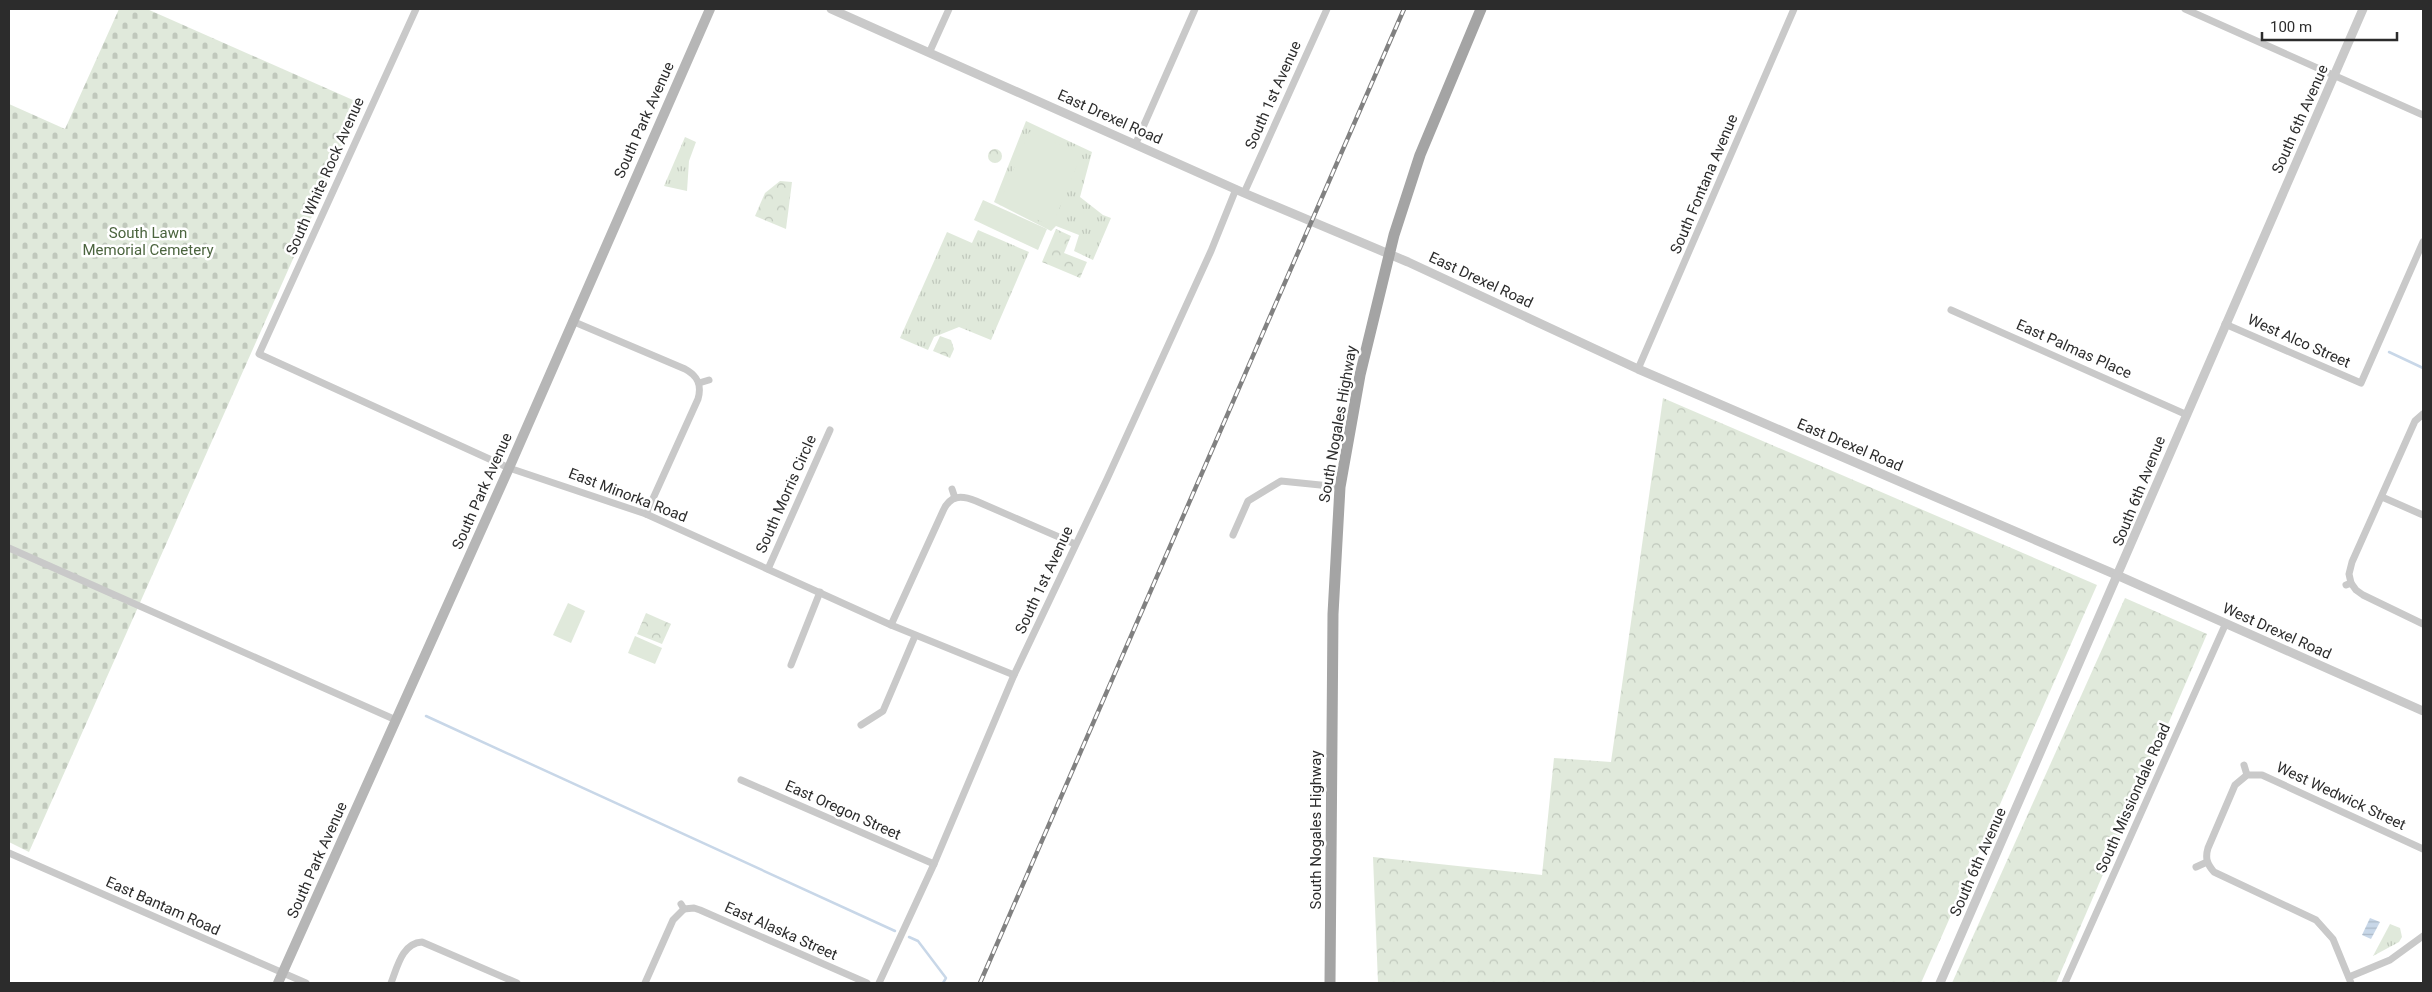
<svg xmlns="http://www.w3.org/2000/svg" width="2432" height="992" viewBox="0 0 2432 992" font-family="Roboto,sans-serif">
  <style>
    .grass { fill: url(#grass-tufts) }
    .cemetery { fill: url(#cemetery-stones) }
    .park { fill: url(#park-crowns) }
    .garden { fill: #e0e9db }
    .water { fill: url(#water-rules) }
    .lines { fill: none; stroke-linecap: round; stroke-linejoin: round }
    .stream { stroke: #c8d7e8; stroke-width: 2.5 }
    .minor { stroke: #c9c9c9; stroke-width: 7 }
    .tertiary { stroke: #c9c9c9; stroke-width: 9 }
    .secondary { stroke: #b6b6b6; stroke-width: 10 }
    .primary { stroke: #a4a4a4; stroke-width: 11 }
    .rail-casing { stroke: #818181; stroke-width: 4.5 }
    .rail { stroke: #fff; stroke-width: 2.5; stroke-dasharray: 8; stroke-linecap: butt }
    .labels { text-anchor: middle; stroke-width: 5; stroke-linejoin: round; paint-order: stroke }
    .street-label { font-size: 15px; fill: #2c2c2c; stroke: #fff }
    .park-label { font-size: 15px; fill: #4b643e; stroke: #fff }
  </style>
  <defs>
    <pattern id="grass-tufts" width="24" height="20" patternUnits="userSpaceOnUse" patternTransform="scale(1.25)"><rect width="24" height="20" fill="#e0e9db"/><path d="M3 7l-1-3M5 7V3M7 7l1-3M15 17l-1-3M17 17v-4M19 17l1-3" fill="none" stroke="#c0c8bc"/></pattern>
    <pattern id="cemetery-stones" width="16" height="16" patternUnits="userSpaceOnUse" patternTransform="scale(1.25)"><rect width="16" height="16" fill="#e0e9db"/><path d="M2 7V4a2 2 0 0 1 4 0v3zM10 15v-3a2 2 0 0 1 4 0v3z" fill="#c0c8bc"/></pattern>
    <pattern id="park-crowns" width="20" height="18" patternUnits="userSpaceOnUse" patternTransform="scale(1.25)"><rect width="20" height="18" fill="#e0e9db"/><path d="M2 6a3 3 0 1 1 6 0M12 15a3 3 0 1 1 6 0" fill="none" stroke="#c0c8bc"/></pattern>
    <pattern id="water-rules" width="6" height="5" patternUnits="userSpaceOnUse" patternTransform="scale(1.25)"><rect width="6" height="5" fill="#c8d7e8"/><path d="M0 2.5h6" fill="none" stroke="#acb9c7"/></pattern>
  </defs>
  <rect width="100%" height="100%" fill="#fff"/>
  <g class="grass">
    <path d="M1026,121L1092,152L1080,197L1103,215L1111,218L1093,260L1074,251L1079,235L1056,226L1051,231L994,202Z"/>
    <path d="M685,137L696,142L689,161L687,191L664,186Z"/>
    <path d="M978,230L1029,252L991,340L959,327L934,337L928,350L900,338L947,232L972,243Z"/>
    <path d="M2390,924L2400,928L2402,937L2399,942L2373,956Z"/>
  </g>
  <path class="cemetery" d="M119,9H147L362,104L29,852L9,842V104L65,129Z"/>
  <g class="park">
    <circle cx="995" cy="156" r="7"/>
    <path d="M780,181L792,182L786,229L755,216L765,193Z"/>
    <path d="M1056,229L1071,236L1064,253L1087,262L1080,278L1042,262Z"/>
    <path d="M940,336L951,340L954,349L950,358L933,351Z"/>
    <path d="M1663,398L2097,585L1921,983H1378L1373,857L1542,875L1554,758L1611,762Z"/>
    <path d="M2125,598L2207,634L2056,983H1952Z"/>
    <path d="M646,613L671,624L662,644L637,634Z"/>
  </g>
  <g class="garden">
    <path d="M1029,132L1082,154L1052,226L999,204Z"/>
    <path d="M983,200L1047,229L1038,250L974,220Z"/>
    <path d="M568,603L585,611L571,643L553,635Z"/>
    <path d="M635,636L662,648L655,664L628,653Z"/>
  </g>
  <path class="water" d="M2370,918L2380,922L2371,939L2362,935Z"/>
  <g class="lines">
    <g class="stream">
      <path d="M2389,352L2423,368"/>
      <path d="M426,716L895,931"/>
      <path d="M909,937L918,941L946,978L943,983"/>
    </g>
    <g class="minor">
      <path d="M416,9L259,354L509,468L646,514L891,625L1014,675"/>
      <path d="M2185,9L2423,115"/>
      <path d="M930,51L949,9"/>
      <path d="M1136,143L1195,9"/>
      <path d="M1244,193L1327,9"/>
      <path d="M1951,310L2185,414"/>
      <path d="M572,321L685,369C698,376 702,385 698,399L646,514"/>
      <path d="M2225,324L2361,383L2423,242"/>
      <path d="M1638,369L1794,9"/>
      <path d="M699,383L709,380"/>
      <path d="M952,489L955,498"/>
      <path d="M2382,497L2423,515"/>
      <path d="M1233,535L1248,501L1281,481L1340,487"/>
      <path d="M9,548L396,720"/>
      <path d="M768,569L830,430"/>
      <path d="M2351,583L2349,574L2352,562L2415,421L2423,414"/>
      <path d="M2346,585L2351,583L2356,590L2363,595L2423,624"/>
      <path d="M891,625L943,511C950,495 961,495 976,501L1075,544"/>
      <path d="M791,665L820,592"/>
      <path d="M861,725L883,711L915,636"/>
      <path d="M2244,765L2247,775"/>
      <path d="M741,780L934,864"/>
      <path d="M9,853L306,983"/>
      <path d="M2196,867L2207,862"/>
      <path d="M681,904L684,909L694,908L700,910L867,983"/>
      <path d="M2349,977L2390,960L2423,936"/>
      <path d="M391,983C397,968 402,943 422,942L517,983"/>
      <path d="M645,983L673,920L684,909"/>
      <path d="M879,983L934,864L1014,675L1107,479L1211,251L1236,189"/>
      <path d="M2065,983L2226,623"/>
      <path d="M2351,983L2333,939L2316,920L2214,872C2207,864 2205,858 2208,848L2235,785L2247,775H2262L2423,849"/>
    </g>
    <g class="tertiary">
      <path d="M831,9L1244,193L1408,262L1638,369L2119,576L2423,711"/>
      <path d="M1940,983C2082,659 2221,333 2363,9"/>
    </g>
    <path class="secondary" d="M278,983L509,468L710,9"/>
    <path class="primary" d="M1330,983L1333,614L1340,487L1360,375L1394,235L1420,155L1481,9"/>
    <defs>
      <path id="rail" d="M980,983L1404,9"/>
    </defs>
    <use href="#rail" class="rail-casing"/>
    <use href="#rail" class="rail"/>
  </g>
  <g class="labels">
    <g class="street-label">
      <text transform="translate(1273 95) rotate(-66)" y="5">South 1st Avenue</text>
      <text transform="translate(1110 117) rotate(24)" y="5">East Drexel Road</text>
      <text transform="translate(2300 119) rotate(-66)" y="5">South 6th Avenue</text>
      <text transform="translate(644 120) rotate(-66)" y="5">South Park Avenue</text>
      <text transform="translate(325 176) rotate(-66)" y="5">South White Rock Avenue</text>
      <text transform="translate(1704 184) rotate(-67)" y="5">South Fontana Avenue</text>
      <text transform="translate(1481 280) rotate(25)" y="5">East Drexel Road</text>
      <text transform="translate(2299 341) rotate(24)" y="5">West Alco Street</text>
      <text transform="translate(2074 349) rotate(24)" y="5">East Palmas Place</text>
      <text transform="translate(1338 424) rotate(-80)" y="5">South Nogales Highway</text>
      <text transform="translate(1850 445) rotate(23)" y="5">East Drexel Road</text>
      <text transform="translate(482 491) rotate(-66)" y="5">South Park Avenue</text>
      <text transform="translate(2139 491) rotate(-68)" y="5">South 6th Avenue</text>
      <text transform="translate(786 494) rotate(-66)" y="5">South Morris Circle</text>
      <text transform="translate(628 495) rotate(21)" y="5">East Minorka Road</text>
      <text transform="translate(1044 580) rotate(-65)" y="5">South 1st Avenue</text>
      <text transform="translate(2277 631) rotate(24)" y="5">West Drexel Road</text>
      <text transform="translate(2341 796) rotate(25)" y="5">West Wedwick Street</text>
      <text transform="translate(2133 798) rotate(-66)" y="5">South Missiondale Road</text>
      <text transform="translate(843 810) rotate(24)" y="5">East Oregon Street</text>
      <text transform="translate(1316 830) rotate(-90)" y="5">South Nogales Highway</text>
      <text transform="translate(317 860) rotate(-66)" y="5">South Park Avenue</text>
      <text transform="translate(1978 862) rotate(-66)" y="5">South 6th Avenue</text>
      <text transform="translate(163 906) rotate(24)" y="5">East Bantam Road</text>
      <text transform="translate(781 931) rotate(24)" y="5">East Alaska Street</text>
    </g>
    <g class="park-label">
      <text x="148" y="238">South Lawn<tspan x="148" dy="17">Memorial Cemetery</tspan></text>
    </g>
  </g>
  <rect width="2432" height="992" fill="none" stroke="#2c2c2c" stroke-width="20"/>
  <path d="M2262 32v8h135v-8" fill="none" stroke="#2c2c2c" stroke-width="2.5"/>
  <text x="2270" y="32" font-size="15" fill="#2c2c2c" stroke="#ffffff" stroke-width="4" paint-order="stroke">100 m</text>
</svg>
